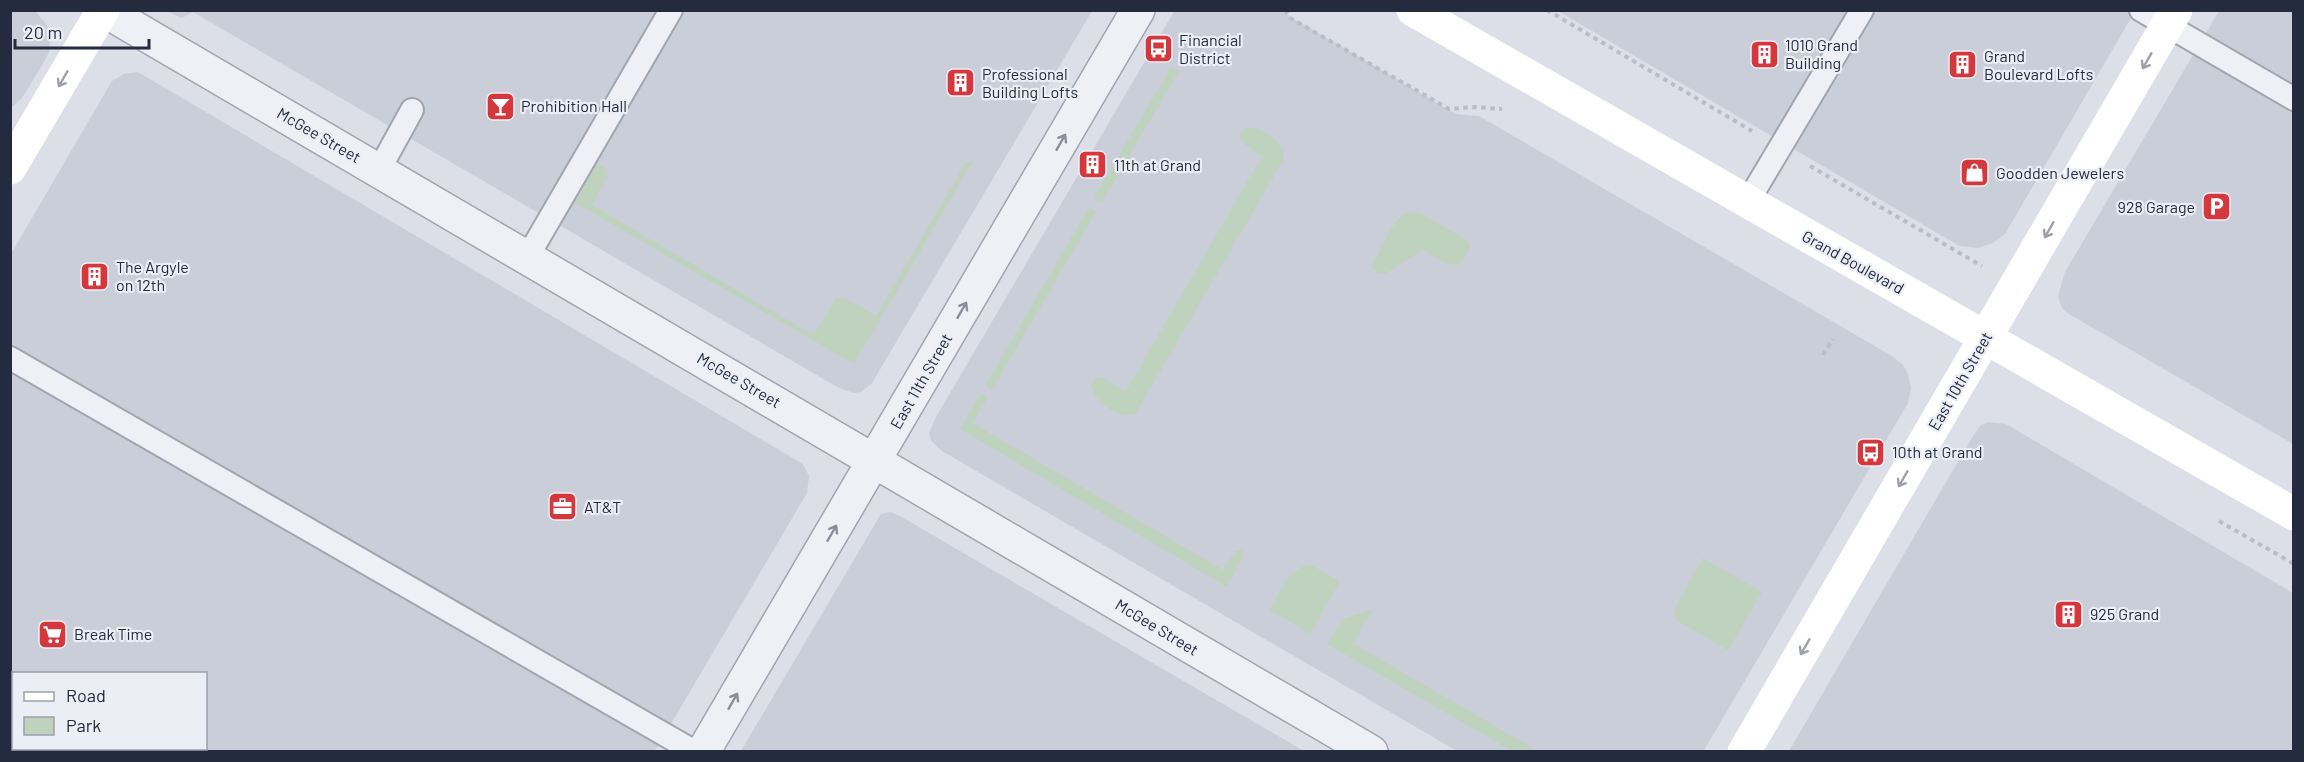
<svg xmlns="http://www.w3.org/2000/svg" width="2304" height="762" viewBox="0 0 2304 762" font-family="Barlow,sans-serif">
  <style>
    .built { fill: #caced9 }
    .green { fill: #bfd2bd }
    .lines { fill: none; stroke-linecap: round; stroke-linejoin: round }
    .service-casing { stroke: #a1a5b1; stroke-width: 26 }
    .minor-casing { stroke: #a1a5b1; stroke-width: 36 }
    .tertiary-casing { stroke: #a1a5b1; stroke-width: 36 }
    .path { stroke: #babdc5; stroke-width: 4; stroke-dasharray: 4.5 4.5; stroke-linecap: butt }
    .service { stroke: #eff0f5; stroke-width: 22 }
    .minor { stroke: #eff0f5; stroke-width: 33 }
    .tertiary { stroke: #eff0f5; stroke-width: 33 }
    .secondary { stroke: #fff; stroke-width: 33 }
    .oneway { stroke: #9da0a8 }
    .oneway2 { stroke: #8a8e9a }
    .labels { text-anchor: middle; stroke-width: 4.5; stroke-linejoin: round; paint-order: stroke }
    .poi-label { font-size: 16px; fill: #252b3e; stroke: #ebeef5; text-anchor: start }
    .street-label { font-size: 16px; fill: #252b3e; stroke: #ebeef5 }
  </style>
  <rect width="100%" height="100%" fill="#dcdfe7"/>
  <g class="built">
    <path d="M11,10L35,11L47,25L50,42L49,52L44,62L22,98L11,108Z"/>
    <path d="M1175,10L1281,11L1456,114L1479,116L1892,356L1903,365L1908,374L1911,388L1908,403L1703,752L1457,751L942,451L931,441L929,433L936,417Z"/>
    <path d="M166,11H1092L872,383L861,392L854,393L839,388L193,12L182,18Z"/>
    <path d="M1558,11H2135L2005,234L1993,243L1978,248L1960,246L1951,241Z"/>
    <path d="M2219,11H2293V444L2069,314L2062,308L2058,296L2065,272Z"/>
    <path d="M138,72L803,464L809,476L807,493L655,751H106L101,749L206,748V674H14L13,696L11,695V254L112,81L124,74Z"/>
    <path d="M1989,422L2006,424L2293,593V751H1789L1973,436L1981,425Z"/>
    <path d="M890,512L900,516L1304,751H741L878,519L881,514Z"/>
  </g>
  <g class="green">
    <path d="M1171,67L1179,71L1102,202L1094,198Z"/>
    <path d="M1249,127C1267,130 1283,141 1284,159L1136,413C1119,421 1095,402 1091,386L1094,378L1101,377L1126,391L1262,156L1244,144L1240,138L1243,130Z"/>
    <path d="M973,161L854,364L572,201L593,166L598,165L607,168L608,175L592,205L813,335L836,298H846L876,316L966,162Z"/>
    <path d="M1089,207L1096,212L992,390L985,386Z"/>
    <path d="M1412,212L1421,213L1468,241L1470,247L1461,264C1447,268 1434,256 1423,250L1385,274L1377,273L1373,267C1377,255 1393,222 1403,214C1405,213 1410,212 1412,212Z"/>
    <path d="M980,394L987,398L973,423L1223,570L1235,551L1242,550L1243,557L1227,587L960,429Z"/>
    <path d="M1703,558L1762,592L1728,650L1676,620L1675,608Z"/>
    <path d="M1311,565L1340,581L1310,634L1270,610C1279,594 1289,566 1311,565Z"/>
    <path d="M1372,610L1354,644L1538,751H1512L1327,644L1342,619Z"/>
  </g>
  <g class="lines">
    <defs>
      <g id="service">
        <path d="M2141,10L2294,99"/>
        <path d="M379,170L412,110"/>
        <path d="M1747,203L1862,10"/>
        <path d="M528,256L671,10"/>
        <path d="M10,358L695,752"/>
      </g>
      <path id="minor" d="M104,10L1371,752"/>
      <path id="tertiary" d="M703,752L1138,10"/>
    </defs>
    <use href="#service" class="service-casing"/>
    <use href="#minor" class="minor-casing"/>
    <use href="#tertiary" class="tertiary-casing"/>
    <g class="path">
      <path d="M1285,10L1290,18L1449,109L1474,107L1502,109"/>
      <path d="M1547,10L1752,131"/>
      <path d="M1810,166L1982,266"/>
      <path d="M1823,355L1833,339"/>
      <path d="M2219,521L2294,564"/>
    </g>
    <use href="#service" class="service"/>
    <use href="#minor" class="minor"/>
    <use href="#tertiary" class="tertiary"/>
    <g class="secondary">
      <path d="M1413,10L2294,514"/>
      <path d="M10,168L103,10"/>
      <path d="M1744,752L2176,10"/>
    </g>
  </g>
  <defs><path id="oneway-shaft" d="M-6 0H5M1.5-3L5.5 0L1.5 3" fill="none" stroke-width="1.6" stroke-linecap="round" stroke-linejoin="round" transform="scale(1.5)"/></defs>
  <g class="oneway">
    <use href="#oneway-shaft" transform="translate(2147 61) rotate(120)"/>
    <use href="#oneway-shaft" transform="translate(63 79) rotate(120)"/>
    <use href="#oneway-shaft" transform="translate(2049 230) rotate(120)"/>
    <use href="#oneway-shaft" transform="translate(1903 479) rotate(120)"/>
    <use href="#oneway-shaft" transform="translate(1805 647) rotate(120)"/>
  </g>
  <g class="oneway2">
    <use href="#oneway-shaft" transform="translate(1061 142) rotate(-60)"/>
    <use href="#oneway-shaft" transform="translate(962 310) rotate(-60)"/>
    <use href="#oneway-shaft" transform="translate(832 533) rotate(-60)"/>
    <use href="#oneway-shaft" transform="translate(733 701) rotate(-60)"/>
  </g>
  <defs>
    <symbol id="bus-square" viewBox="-11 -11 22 22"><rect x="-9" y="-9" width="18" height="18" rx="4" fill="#d5383c" stroke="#ebeef5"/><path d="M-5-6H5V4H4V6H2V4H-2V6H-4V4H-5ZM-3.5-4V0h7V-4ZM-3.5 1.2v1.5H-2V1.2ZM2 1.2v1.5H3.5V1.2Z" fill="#fff"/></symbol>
    <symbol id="building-square" viewBox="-11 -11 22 22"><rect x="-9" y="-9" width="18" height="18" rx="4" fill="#d5383c" stroke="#ebeef5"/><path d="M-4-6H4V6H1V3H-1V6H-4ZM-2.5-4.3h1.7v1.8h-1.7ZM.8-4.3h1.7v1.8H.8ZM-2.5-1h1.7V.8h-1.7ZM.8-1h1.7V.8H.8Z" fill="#fff"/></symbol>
    <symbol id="bar-square" viewBox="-11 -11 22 22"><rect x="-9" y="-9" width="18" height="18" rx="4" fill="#d5383c" stroke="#ebeef5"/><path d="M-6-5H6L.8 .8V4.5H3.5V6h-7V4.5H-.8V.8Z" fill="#fff"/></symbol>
    <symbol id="shop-square" viewBox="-11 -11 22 22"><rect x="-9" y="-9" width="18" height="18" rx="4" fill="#d5383c" stroke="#ebeef5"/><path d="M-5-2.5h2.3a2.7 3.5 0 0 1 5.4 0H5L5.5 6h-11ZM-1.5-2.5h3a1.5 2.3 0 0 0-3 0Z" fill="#fff"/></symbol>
    <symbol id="parking-square" viewBox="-11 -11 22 22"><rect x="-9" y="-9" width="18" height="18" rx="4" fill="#d5383c" stroke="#ebeef5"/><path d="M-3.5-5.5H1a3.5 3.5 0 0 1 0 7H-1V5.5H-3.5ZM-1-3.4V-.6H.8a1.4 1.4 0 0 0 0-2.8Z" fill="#fff"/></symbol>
    <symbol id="office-square" viewBox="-11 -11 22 22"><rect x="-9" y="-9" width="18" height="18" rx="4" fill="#d5383c" stroke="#ebeef5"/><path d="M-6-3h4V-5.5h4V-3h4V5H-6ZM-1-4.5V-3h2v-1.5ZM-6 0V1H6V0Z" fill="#fff"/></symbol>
    <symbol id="supermarket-square" viewBox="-11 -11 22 22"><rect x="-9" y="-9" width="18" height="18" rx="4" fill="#d5383c" stroke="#ebeef5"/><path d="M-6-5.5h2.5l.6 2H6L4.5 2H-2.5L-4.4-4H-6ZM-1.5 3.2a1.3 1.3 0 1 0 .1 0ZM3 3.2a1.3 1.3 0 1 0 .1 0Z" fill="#fff"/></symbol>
  </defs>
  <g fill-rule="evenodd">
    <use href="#bus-square" x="1142" y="32" width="33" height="33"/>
    <use href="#building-square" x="1748" y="38" width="33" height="33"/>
    <use href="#building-square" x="1946" y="48" width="33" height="33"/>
    <use href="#building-square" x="944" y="66" width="33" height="33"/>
    <use href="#bar-square" x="484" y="90" width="33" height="33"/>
    <use href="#building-square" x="1076" y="148" width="33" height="33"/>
    <use href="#shop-square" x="1958" y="156" width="33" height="33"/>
    <use href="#parking-square" x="2200" y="190" width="33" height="33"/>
    <use href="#building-square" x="78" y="260" width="33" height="33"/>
    <use href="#bus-square" x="1854" y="436" width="33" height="33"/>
    <use href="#office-square" x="546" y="490" width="33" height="33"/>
    <use href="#building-square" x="2052" y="598" width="33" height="33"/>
    <use href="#supermarket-square" x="36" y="618" width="33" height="33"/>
  </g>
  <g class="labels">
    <g class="poi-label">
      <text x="1179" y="46">Financial<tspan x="1179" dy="18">District</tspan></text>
      <text x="1785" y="51">1010 Grand<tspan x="1785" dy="18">Building</tspan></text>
      <text x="1984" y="62">Grand<tspan x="1984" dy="18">Boulevard Lofts</tspan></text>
      <text x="982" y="80">Professional<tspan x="982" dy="18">Building Lofts</tspan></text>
      <text x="521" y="112">Prohibition Hall</text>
      <text x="1114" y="171">11th at Grand</text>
      <text x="1996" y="179">Goodden Jewelers</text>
      <text x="2195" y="213" text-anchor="end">928 Garage</text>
      <text x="116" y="273">The Argyle<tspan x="116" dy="18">on 12th</tspan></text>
      <text x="1892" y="458">10th at Grand</text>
      <text x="584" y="513">AT&amp;T</text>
      <text x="2090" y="620">925 Grand</text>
      <text x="74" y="640">Break Time</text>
    </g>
    <g class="street-label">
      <text transform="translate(319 135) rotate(30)" y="6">McGee Street</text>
      <text transform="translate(1853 262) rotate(29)" y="6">Grand Boulevard</text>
      <text transform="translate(739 380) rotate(30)" y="6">McGee Street</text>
      <text transform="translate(921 381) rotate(-60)" y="6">East 11th Street</text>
      <text transform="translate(1960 381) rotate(-60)" y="6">East 10th Street</text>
      <text transform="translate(1157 627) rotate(31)" y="6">McGee Street</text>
    </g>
  </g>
  <rect width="2304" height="762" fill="none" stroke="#252b3e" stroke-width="24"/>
  <rect x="12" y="672" width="195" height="78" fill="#ebeef5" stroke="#9ca0ac" stroke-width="1.5"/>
  <rect x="24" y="692" width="30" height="9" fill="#ffffff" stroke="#9ca0ac" stroke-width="1.5"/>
  <text x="66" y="702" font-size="18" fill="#252b3e">Road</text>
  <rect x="24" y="717" width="30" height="18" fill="#bfd2bd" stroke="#9ca0ac" stroke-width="1.5"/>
  <text x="66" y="732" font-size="18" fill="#252b3e">Park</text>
  <path d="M15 39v9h134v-9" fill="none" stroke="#252b3e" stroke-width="3"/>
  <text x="24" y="39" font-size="18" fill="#252b3e" stroke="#ebeef5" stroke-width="4.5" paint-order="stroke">20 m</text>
</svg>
